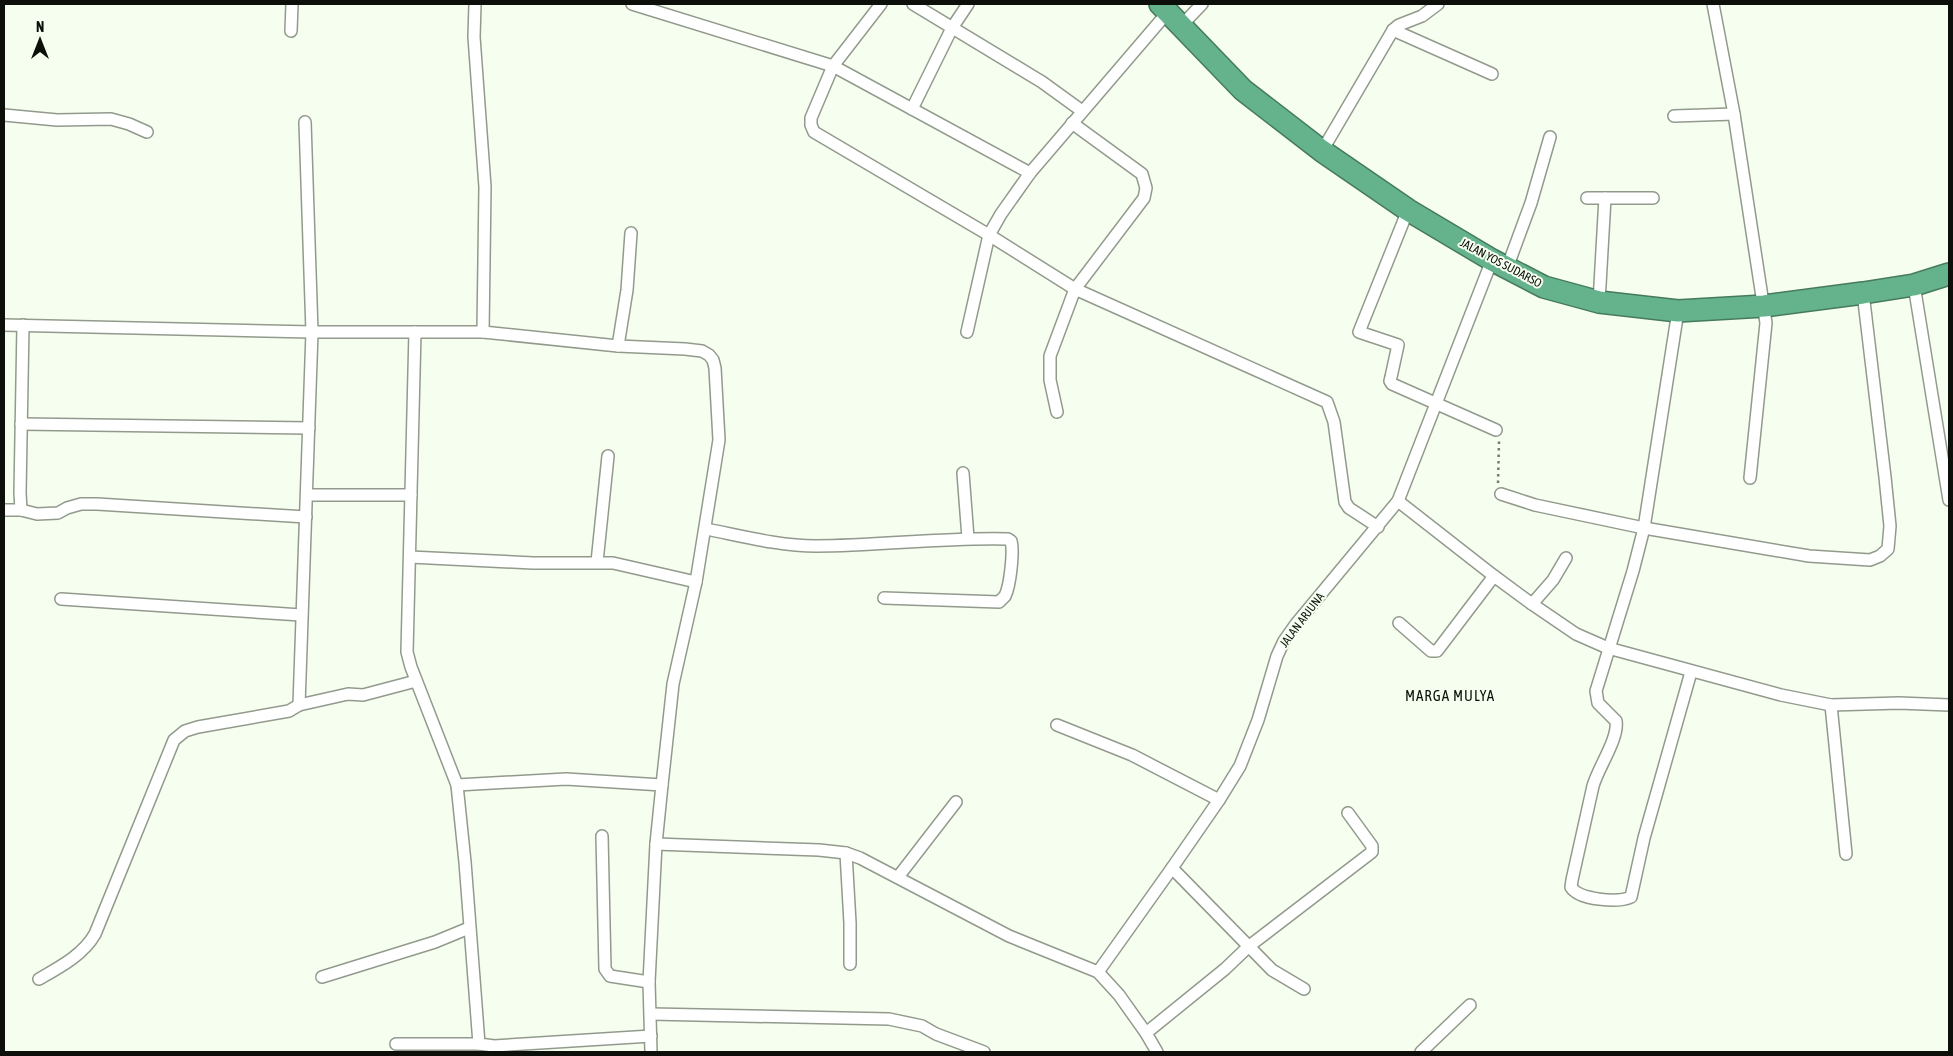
<svg xmlns="http://www.w3.org/2000/svg" width="1953" height="1056" viewBox="0 0 1953 1056" font-family="'Asap Condensed',sans-serif">
  <style>
    .lines { fill: none; stroke-linecap: round; stroke-linejoin: round }
    .street-casing { stroke: #929a8d; stroke-width: 14 }
    .highway-casing { stroke: #467a5e; stroke-width: 24 }
    .path { stroke: #757b72; stroke-width: 2.5; stroke-dasharray: 2.5 4; stroke-linecap: butt }
    .street { stroke: #fff; stroke-width: 11 }
    .highway { stroke: #65b38c; stroke-width: 21 }
    .labels { text-anchor: middle; stroke-width: 4; stroke-linejoin: round; paint-order: stroke }
    .street-label { font-size: 12px; fill: #0c0f0a; stroke: #f5feef }
    .quarter-label { font-size: 15px; letter-spacing: 1px; fill: #0c0f0a; stroke: #f5feef }
  </style>
  <rect width="100%" height="100%" fill="#f5feef"/>
  <g class="lines">
    <defs>
      <g id="street">
        <path d="M475,4L474,37L485,187L483,332"/>
        <path d="M632,4L833,66L1030,173"/>
        <path d="M881,4L833,66L811,118V125L814,132L989,235L1075,289L1327,402L1334,422L1345,502L1349,508L1378,527"/>
        <path d="M913,4L1042,82L1082,111"/>
        <path d="M1713,4L1734,114L1766,323L1750,478"/>
        <path d="M1181,26L1202,4"/>
        <path d="M1393,30L1492,74"/>
        <path d="M291,31L292,4"/>
        <path d="M912,109L952,28L968,4"/>
        <path d="M4,115L57,120L111,119L129,124L147,132"/>
        <path d="M1674,116L1734,114"/>
        <path d="M1322,151L1393,30L1399,25L1422,16L1438,4"/>
        <path d="M1587,198H1605L1599,302"/>
        <path d="M1605,198H1653"/>
        <path d="M1408,210L1359,332L1398,345L1391,377L1390,381L1392,384L1496,430"/>
        <path d="M1507,268L1531,203L1550,137"/>
        <path d="M1914,285L1949,500"/>
        <path d="M1678,311L1644,528L1633,571L1596,691L1598,703L1616,721C1619,738 1598,768 1593,786L1572,880L1571,887C1579,900 1618,903 1631,897L1644,838L1691,672"/>
        <path d="M4,325L312,332H483L618,346L685,349L702,351L709,355L713,360L715,368L719,440L696,582L673,684L662,785L656,844L649,982L651,1052"/>
        <path d="M23,325L20,493L21,510L37,514L58,513L67,508L81,504H97L306,517"/>
        <path d="M415,332L407,652L411,667L457,785L465,862L479,1044L494,1046L651,1036"/>
        <path d="M967,332L989,235L1001,214L1030,173L1167,13"/>
        <path d="M618,346L627,290L631,233"/>
        <path d="M1057,412L1050,380V356L1075,289L1144,198L1146,188L1142,174L1072,123"/>
        <path d="M21,424L309,428"/>
        <path d="M963,473L968,538"/>
        <path d="M1501,494L1535,505L1644,528L1809,556L1870,560L1880,556L1888,549L1890,526L1885,477L1863,293"/>
        <path d="M307,495H411"/>
        <path d="M1398,501L1494,576L1532,604L1576,634L1608,648L1781,695L1831,705L1899,703L1949,705"/>
        <path d="M4,510H21"/>
        <path d="M706,529C742,536 779,546 816,546C880,546 944,537 1008,539L1011,541C1014,552 1010,586 1005,596C1004,597 1000,601 999,602L884,598"/>
        <path d="M410,557L533,563H613L696,582"/>
        <path d="M597,562L608,456"/>
        <path d="M61,599L301,615"/>
        <path d="M1532,604L1553,580L1566,558"/>
        <path d="M1399,623L1431,651H1437L1494,576"/>
        <path d="M299,705L348,694L363,695L416,681"/>
        <path d="M1831,705L1846,854"/>
        <path d="M1057,725L1132,755L1219,800"/>
        <path d="M457,785L566,779L662,785"/>
        <path d="M602,836L605,969L610,976L649,982"/>
        <path d="M656,844L819,850L846,853L860,858L1009,936L1098,972L1119,995L1146,1033L1157,1052"/>
        <path d="M846,853L850,923V964"/>
        <path d="M1172,868L1272,970L1304,989"/>
        <path d="M898,877L956,802"/>
        <path d="M1098,972L1172,868L1219,800L1240,766L1258,720L1277,656L1284,641L1296,624L1398,501L1492,260"/>
        <path d="M322,977L435,942L469,928"/>
        <path d="M39,979C60,967 83,955 95,934L174,740L185,731L198,727L289,711L299,705L312,332L305,122"/>
        <path d="M651,1014L889,1019L922,1026L936,1034L984,1052"/>
        <path d="M1146,1033L1225,969L1248,947L1372,852V846L1348,813"/>
        <path d="M396,1044H479"/>
        <path d="M1421,1052L1470,1005"/>
      </g>
      <path id="highway" d="M1160,4L1243,90L1322,151L1408,210L1492,260L1544,287L1599,302L1678,311L1764,306L1863,293L1914,285L1949,274"/>
    </defs>
    <use href="#street" class="street-casing"/>
    <use href="#highway" class="highway-casing"/>
    <path class="path" d="M1498,483L1499,441"/>
    <use href="#street" class="street"/>
    <use href="#highway" class="highway"/>
  </g>
  <g class="labels">
    <g class="street-label">
      <text transform="translate(1501 263) rotate(28)" y="4">JALAN YOS SUDARSO</text>
      <text transform="translate(1302 620) rotate(-53)" y="4">JALAN ARJUNA</text>
    </g>
    <g class="quarter-label">
      <text x="1450" y="701">MARGA MULYA</text>
    </g>
  </g>
  <rect width="1953" height="1056" fill="none" stroke="#0c0f0a" stroke-width="10"/>
  <g transform="translate(40 40)" stroke="#f5feef" stroke-width="4" paint-order="stroke">
  <path d="M0-4L9 19L0 12L-9 19Z" fill="#0c0f0a"/>
  <text y="-8" font-size="14" font-weight="bold" text-anchor="middle" fill="#0c0f0a">N</text>
  </g>
</svg>
